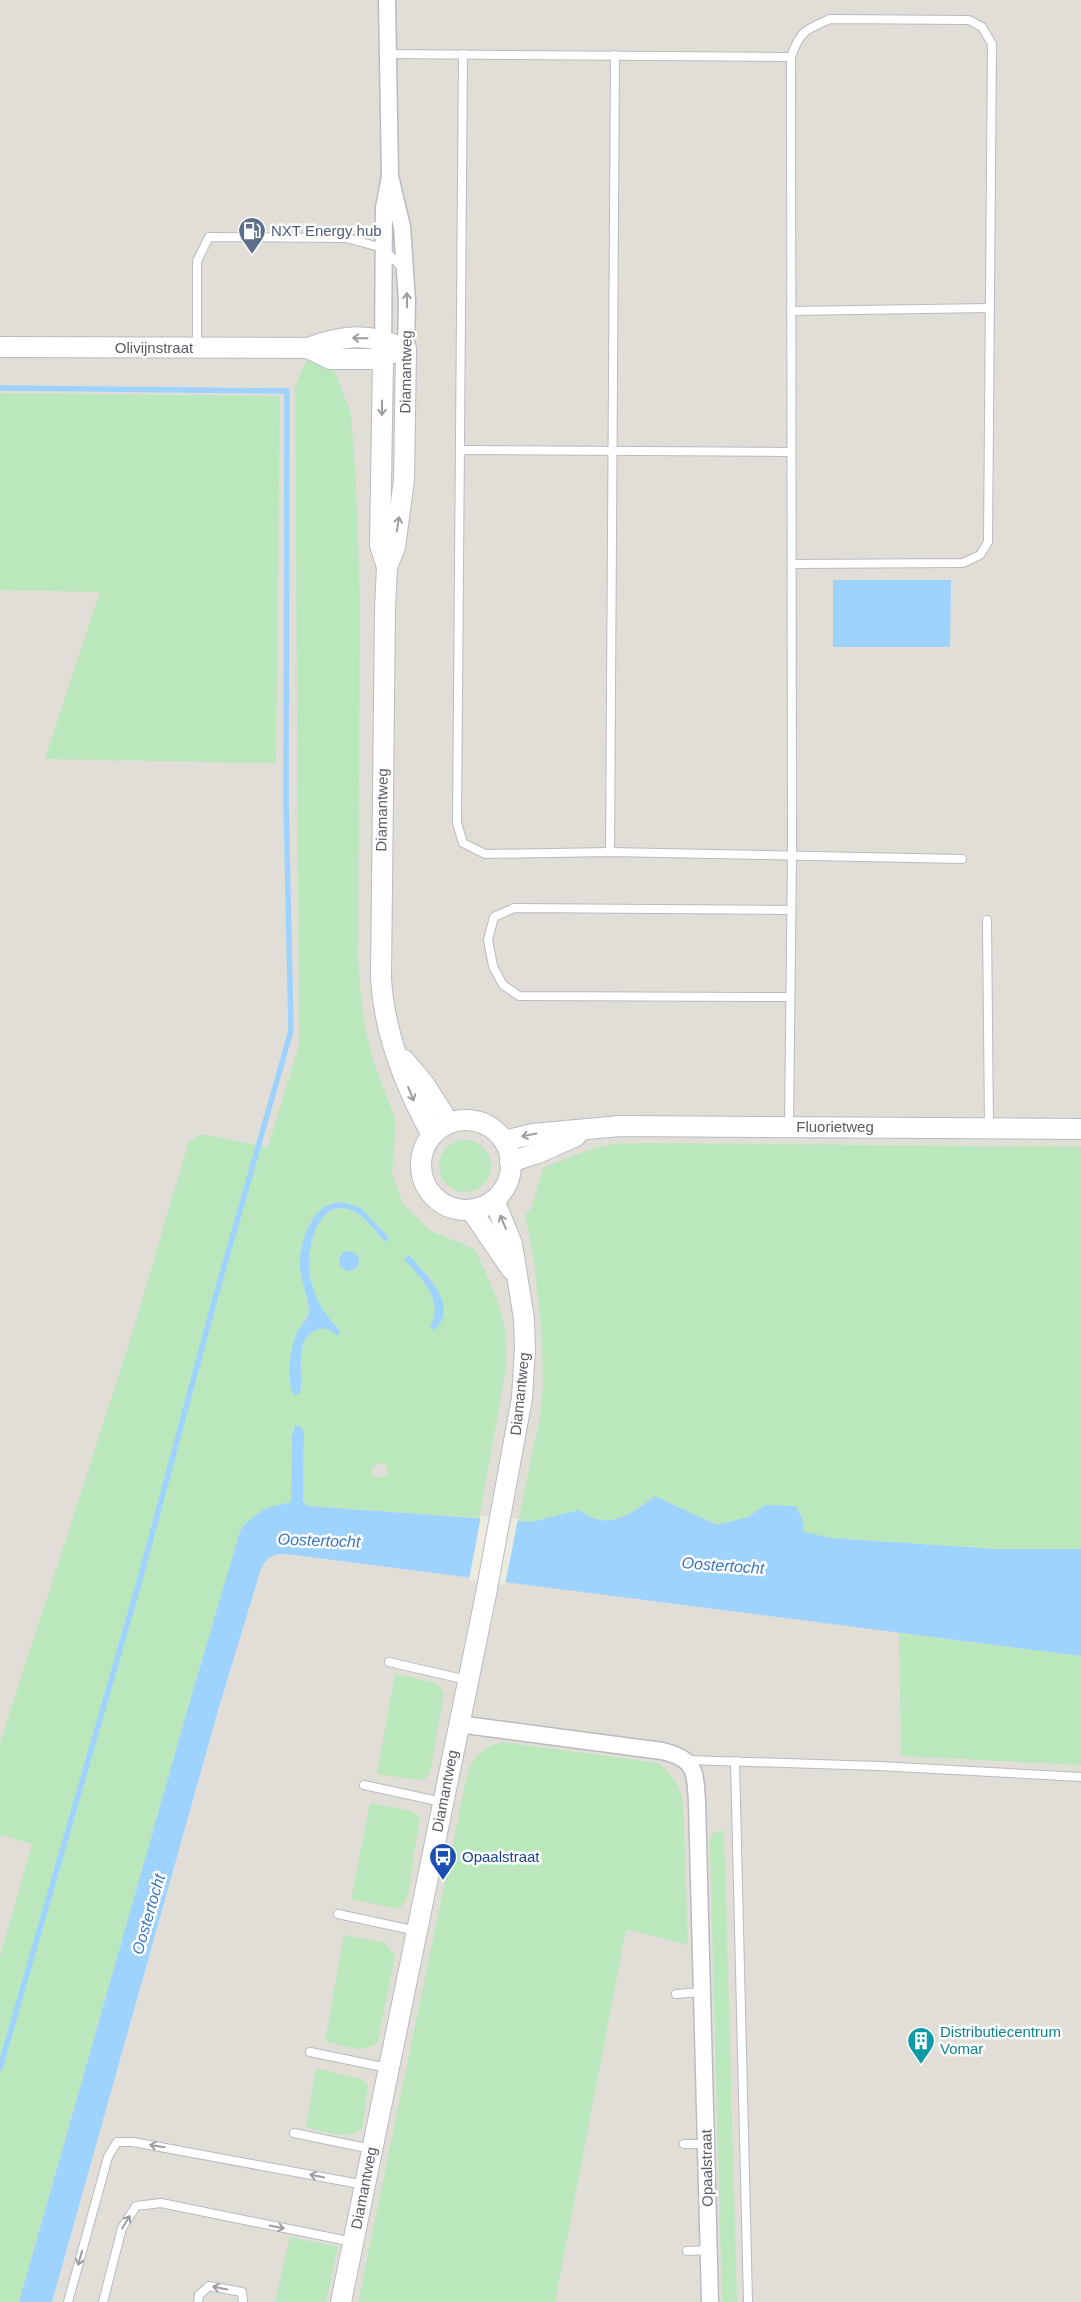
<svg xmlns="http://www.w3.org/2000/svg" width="1081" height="2302" viewBox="0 0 1081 2302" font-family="Arial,sans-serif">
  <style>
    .industrial { fill: #e1ded8 }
    .green { fill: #bbe7bc; fill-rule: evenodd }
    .water { fill: #9fd3ff }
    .pier { fill: #edebe0 }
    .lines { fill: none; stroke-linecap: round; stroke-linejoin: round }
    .stream { stroke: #9fd3ff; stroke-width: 5.5 }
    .service-casing { stroke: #b9bbc1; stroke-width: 10 }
    .minor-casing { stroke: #b9bbc1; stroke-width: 19 }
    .tertiary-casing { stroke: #b9bbc1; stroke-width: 22 }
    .service { stroke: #fff; stroke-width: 8 }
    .minor { stroke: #fff; stroke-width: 16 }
    .tertiary { stroke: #fff; stroke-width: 20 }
    .oneway { stroke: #9b9ea1 }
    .labels { text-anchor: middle; stroke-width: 5; stroke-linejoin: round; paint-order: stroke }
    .service-label { font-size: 15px; fill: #4e5e75; stroke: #fff; text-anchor: start }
    .street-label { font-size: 15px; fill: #595d63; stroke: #fff }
    .transit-label { font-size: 15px; fill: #164399; stroke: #fff; text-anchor: start }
    .culture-label { font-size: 15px; fill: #0d838f; stroke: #fff; text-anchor: start }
    .water-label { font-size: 16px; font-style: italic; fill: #3878c1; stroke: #fff }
  </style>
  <rect width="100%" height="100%" fill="#edebe0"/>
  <rect class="industrial" x="0" y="0" width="1081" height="2302"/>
  <g class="green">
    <path d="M306,361L331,363L351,413L356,485L360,602L358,959L363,1018L373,1060L396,1121L392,1172L403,1204L431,1231L475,1249L497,1299L505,1329L506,1369L479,1518L307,1506L303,1501L304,1432L293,1429L291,1502L288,1504C272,1503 250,1519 240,1531L192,1694L19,2302H0V1957L32,1844L0,1835V1743L128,1347L189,1141L201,1134L268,1147L299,1045L295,386ZM341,1202L360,1207L389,1238L384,1242C375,1231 363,1213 348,1209C318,1202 308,1246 309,1267C309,1276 312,1285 315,1293C319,1308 331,1320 340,1331L338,1335C330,1330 325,1326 316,1330C293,1340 304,1374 300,1393L290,1365L295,1337L309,1312L300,1263L306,1235L311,1221L322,1209ZM341,1253L359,1259L358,1267L340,1264ZM408,1255C427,1274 449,1293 440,1322L431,1327C444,1300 422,1277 408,1255ZM379,1463L385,1464L388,1470L387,1474L379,1479L373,1475L371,1468Z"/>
    <path d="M0,393L280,396L276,763L45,759L100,592L0,590Z"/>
    <circle cx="465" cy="1166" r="26"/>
    <path d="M645,1143L1081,1147V1549H995L832,1538L803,1532L802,1518L765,1505L748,1517L717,1525L655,1496C630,1515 608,1532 579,1510L531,1522L518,1521L540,1417L543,1384L542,1340L534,1259L525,1216L531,1208L543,1168L585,1151L613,1144Z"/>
    <path d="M899,1633L1081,1656V1765L901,1756Z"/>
    <path d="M395,1674L437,1683L444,1694L430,1772L425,1779L418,1780L377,1774Z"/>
    <path d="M503,1742L658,1763C673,1775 679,1784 683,1803L688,1945L626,1929L555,2302H358L468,1770C478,1753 484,1746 503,1742Z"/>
    <path d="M370,1803L407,1810L418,1815L419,1821L408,1895L402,1906L395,1908L351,1899Z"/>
    <path d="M724,1830L737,2302H722L710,1847V1838L714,1833Z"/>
    <path d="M344,1935L385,1943L395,1956L378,2041C366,2056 342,2045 325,2041Z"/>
    <path d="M316,2068L364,2080L368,2085L362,2129C346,2141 323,2131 306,2127Z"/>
    <path d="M290,2237L338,2247L326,2302H275Z"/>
  </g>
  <g class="water">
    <path d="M833,580H951L950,647H833Z"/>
    <path d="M341,1202L360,1207L389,1238L385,1242C375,1231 363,1213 348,1209C318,1201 308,1246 309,1267C309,1276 312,1285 315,1293C319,1308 331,1320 340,1331L338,1336C331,1330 325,1326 316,1330C293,1340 304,1373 300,1393L295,1396C286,1386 290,1349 295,1337C299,1328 306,1321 309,1312C308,1297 302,1284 300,1269C298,1251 307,1219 323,1208C328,1204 335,1203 341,1202Z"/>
    <circle cx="349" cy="1261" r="10"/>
    <path d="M409,1255C424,1273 462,1306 434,1330L430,1327C445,1299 421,1279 404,1259Z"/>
    <path d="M295,1425L301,1427L304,1432L303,1501L307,1506L531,1522L579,1510C608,1532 630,1515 655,1496L717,1525L748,1517L765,1505L796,1506L802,1518L804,1532L832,1538L995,1549H1081V1656L287,1554C272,1553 265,1558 260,1572L219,1707L52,2302H19L192,1694L240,1531L247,1522L266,1508L291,1502L292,1437Z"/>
  </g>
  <path class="pier" d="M481,1516L518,1519L505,1585L469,1580Z"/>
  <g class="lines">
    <path class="stream" d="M0,388L287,391L286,801L291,1031L216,1295L139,1583L0,2068"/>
    <defs>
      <g id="service">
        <path d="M387,54L791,57"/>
        <path d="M463,54L457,823L463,843L485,854L610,852L962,859"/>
        <path d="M791,311L990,308"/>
        <path d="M197,346V261L209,237L346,238L383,248L403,269"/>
        <path d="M460,450L791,452"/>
        <path d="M610,852L615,55"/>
        <path d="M987,920L989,1128"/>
        <path d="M789,997L519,996L503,985L493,966L488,940L494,917L514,908L791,910"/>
        <path d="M789,1127L792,856L791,57C800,31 805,30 830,19L969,20L982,27L992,44L988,542L980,555L963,563L792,564"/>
        <path d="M389,1662L467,1680"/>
        <path d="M687,1760L879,1766L1081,1777"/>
        <path d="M735,1761L748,2302"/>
        <path d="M364,1785L442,1802"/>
        <path d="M338,1914L417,1931"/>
        <path d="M676,1994L702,1992"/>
        <path d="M310,2052L388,2068"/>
        <path d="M294,2133L371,2149"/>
        <path d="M684,2144H706"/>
        <path d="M687,2251L709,2250"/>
        <path d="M68,2302L108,2157L117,2142H133L365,2185"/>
        <path d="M103,2302L122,2228L136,2206L161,2203L353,2242"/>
        <path d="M198,2302L199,2295L209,2286L242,2292L243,2302"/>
      </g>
      <g id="minor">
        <path d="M387,0L390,176L402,227L407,301L406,349L383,359L384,208L390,176"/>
        <path d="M458,1724L662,1751C696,1759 695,1771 697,1802L710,2302"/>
      </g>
      <g id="tertiary">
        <path d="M0,347L308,348C345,334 370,333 406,349L404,480L395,547L387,567L385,609L381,978C384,1033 406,1088 432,1135"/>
        <path d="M308,348L330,359H383L380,545L387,567"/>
        <path d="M404,1060L425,1085L449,1123"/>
        <circle cx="466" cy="1165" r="45"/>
        <path d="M504,1141L533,1134L620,1126L1081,1129"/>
        <path d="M510,1162L538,1153L576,1136"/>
        <path d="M471,1210L512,1270"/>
        <path d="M341,2302L486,1594L522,1398L525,1348L524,1319L512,1244L494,1200"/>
      </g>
    </defs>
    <use href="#service" class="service-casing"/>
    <use href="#minor" class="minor-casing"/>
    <use href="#tertiary" class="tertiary-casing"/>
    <use href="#service" class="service"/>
    <use href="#minor" class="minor"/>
    <use href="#tertiary" class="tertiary"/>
  </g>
  <defs><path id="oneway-shaft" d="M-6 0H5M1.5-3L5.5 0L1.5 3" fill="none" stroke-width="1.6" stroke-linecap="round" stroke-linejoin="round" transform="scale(1.25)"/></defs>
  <g class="oneway">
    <use href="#oneway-shaft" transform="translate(407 300) rotate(-91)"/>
    <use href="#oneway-shaft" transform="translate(360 338) rotate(-179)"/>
    <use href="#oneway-shaft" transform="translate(382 408) rotate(90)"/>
    <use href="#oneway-shaft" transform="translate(398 524) rotate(-81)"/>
    <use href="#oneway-shaft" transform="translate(411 1094) rotate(68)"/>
    <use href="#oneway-shaft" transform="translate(529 1135) rotate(168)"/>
    <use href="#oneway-shaft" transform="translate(503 1222) rotate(-113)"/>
    <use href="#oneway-shaft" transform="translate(157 2146) rotate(-170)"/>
    <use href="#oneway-shaft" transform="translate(317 2176) rotate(-169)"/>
    <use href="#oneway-shaft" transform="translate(126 2222) rotate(-59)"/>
    <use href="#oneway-shaft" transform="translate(277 2227) rotate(11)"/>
    <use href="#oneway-shaft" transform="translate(80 2258) rotate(106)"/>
    <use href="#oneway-shaft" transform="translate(220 2288) rotate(-169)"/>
  </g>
  <defs>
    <symbol id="fuel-pin" viewBox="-11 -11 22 30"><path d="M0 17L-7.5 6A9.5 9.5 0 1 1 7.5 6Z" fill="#5c6f8a" stroke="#fff"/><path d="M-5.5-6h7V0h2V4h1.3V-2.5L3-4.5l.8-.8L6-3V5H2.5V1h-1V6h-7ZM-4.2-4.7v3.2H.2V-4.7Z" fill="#fff"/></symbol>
    <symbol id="bus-pin" viewBox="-11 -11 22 30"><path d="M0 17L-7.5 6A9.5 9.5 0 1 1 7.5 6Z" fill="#1a4fb4" stroke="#fff"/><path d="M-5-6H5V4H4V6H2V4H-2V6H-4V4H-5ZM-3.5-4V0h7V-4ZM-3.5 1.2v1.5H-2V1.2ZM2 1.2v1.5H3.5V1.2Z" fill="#fff"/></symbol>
    <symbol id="building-pin" viewBox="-11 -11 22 30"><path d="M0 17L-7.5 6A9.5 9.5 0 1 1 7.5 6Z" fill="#0f9aa8" stroke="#fff"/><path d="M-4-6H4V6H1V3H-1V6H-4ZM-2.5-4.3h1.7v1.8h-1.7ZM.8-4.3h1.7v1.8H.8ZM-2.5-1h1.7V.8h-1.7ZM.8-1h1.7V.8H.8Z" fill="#fff"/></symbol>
  </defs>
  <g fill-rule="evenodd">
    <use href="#fuel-pin" x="236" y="215" width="32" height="43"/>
    <use href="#bus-pin" x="427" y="1841" width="32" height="43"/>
    <use href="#building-pin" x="905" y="2025" width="32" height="43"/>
  </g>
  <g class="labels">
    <g class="service-label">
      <text x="271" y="236">NXT Energy hub</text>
    </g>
    <g class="street-label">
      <text x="154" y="353">Olivijnstraat</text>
      <text transform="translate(406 372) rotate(-89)" y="5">Diamantweg</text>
      <text transform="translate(382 810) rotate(-89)" y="5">Diamantweg</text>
      <text x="835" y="1132">Fluorietweg</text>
      <text transform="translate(520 1394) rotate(-84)" y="5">Diamantweg</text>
      <text transform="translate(445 1791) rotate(-79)" y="5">Diamantweg</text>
      <text transform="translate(707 2168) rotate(-91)" y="5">Opaalstraat</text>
      <text transform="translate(364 2188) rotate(-79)" y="5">Diamantweg</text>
    </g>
    <g class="transit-label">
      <text x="462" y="1862">Opaalstraat</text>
    </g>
    <g class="culture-label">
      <text x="940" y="2037">Distributiecentrum<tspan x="940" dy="17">Vomar</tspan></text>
    </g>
    <g class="water-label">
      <text transform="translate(319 1540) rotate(2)" y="6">Oostertocht</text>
      <text transform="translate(723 1565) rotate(4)" y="6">Oostertocht</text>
      <text transform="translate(148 1914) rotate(-74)" y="6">Oostertocht</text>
    </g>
  </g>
</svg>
